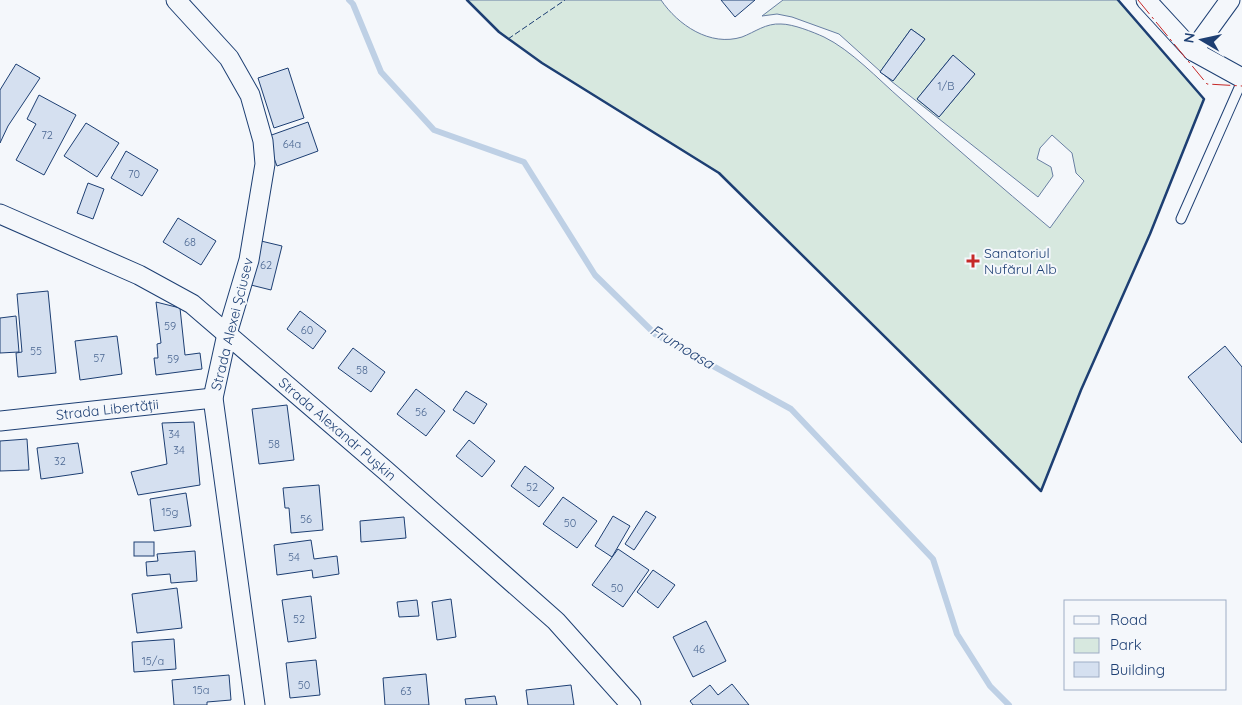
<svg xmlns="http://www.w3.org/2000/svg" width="1242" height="705" viewBox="0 0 1242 705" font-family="Quicksand,sans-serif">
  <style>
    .green { fill: #d7e8df; stroke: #687fa3; fill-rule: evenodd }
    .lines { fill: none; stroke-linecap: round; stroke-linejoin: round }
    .stream { stroke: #bed0e5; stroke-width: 6 }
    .building { fill: #d5e0f0; stroke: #1d3f73 }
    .service-casing { stroke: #1d3f73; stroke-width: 11 }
    .minor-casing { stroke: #1d3f73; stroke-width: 21 }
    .service { stroke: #f4f7fb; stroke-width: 9 }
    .minor { stroke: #f4f7fb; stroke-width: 19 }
    .fence { stroke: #1d3f73; stroke-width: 1; stroke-dasharray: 6 2.5; stroke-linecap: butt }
    .wall { stroke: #1d3f73; stroke-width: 2.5 }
    .power { stroke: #c62828; stroke-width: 1; stroke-dasharray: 18 4 2.5 4; stroke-linecap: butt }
    .poi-dot { fill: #c62828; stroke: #f4f7fb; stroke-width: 2 }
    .labels { text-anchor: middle; stroke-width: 4; stroke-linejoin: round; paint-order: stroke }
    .number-label { font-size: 11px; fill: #4b6792 }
    .poi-label { font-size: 14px; fill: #1d3f73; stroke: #f4f7fb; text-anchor: start }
    .street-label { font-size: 14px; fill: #1d3f73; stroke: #f4f7fb }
    .water-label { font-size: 15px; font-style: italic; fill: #1d3f73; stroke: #f4f7fb }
  </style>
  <rect width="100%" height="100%" fill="#f4f7fb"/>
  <path class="green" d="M467,0H661C678,25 710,47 742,37C755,32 766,23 781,24C793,24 813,32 824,37C851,50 878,79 901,99C950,143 1000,186 1050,228L1084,181L1076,173L1072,153L1052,135L1040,148L1037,159L1051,167L1053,176L1038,197L891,81L839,34L792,17L777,14L762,16L783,0H1118L1204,99L1150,234L1081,390L1041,491L719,173L542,63L499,32ZM911,29L925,39L893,81L880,72ZM952,56L975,74L939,117L917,99Z"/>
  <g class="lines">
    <path class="stream" d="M349,0L353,4L381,72L434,130L524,162L595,275L655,334L791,409L933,559L957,634L990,686L1009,705"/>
  </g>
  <g class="building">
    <path d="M721,0H755L735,17Z"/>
    <path d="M911,29L925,39L893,81L880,72Z"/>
    <path d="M953,55L975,74L939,117L917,99Z"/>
    <path d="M16,64L40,78L8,126L0,143V90Z"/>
    <path d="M288,68L304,118L274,128L258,78Z"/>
    <path d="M39,95L76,115L44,175L16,160L36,124L27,119Z"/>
    <path d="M308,122L318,151L277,166L266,137Z"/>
    <path d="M86,123L119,143L97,177L64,156Z"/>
    <path d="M126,151L158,170L142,196L111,178Z"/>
    <path d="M88,183L104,189L93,219L77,213Z"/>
    <path d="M178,218L216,241L201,265L163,242Z"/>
    <path d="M261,241L282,246L271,290L251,285Z"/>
    <path d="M48,291L56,373L18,377L16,353L22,352L17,294Z"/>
    <path d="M156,302L180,308L185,355L200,353L202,369L156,375L154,358H158L157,344L161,343Z"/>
    <path d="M300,311L326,331L313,349L287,329Z"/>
    <path d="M16,316L19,352L0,353V318Z"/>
    <path d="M117,336L122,374L80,380L75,341Z"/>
    <path d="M1225,346L1242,367V443L1188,377Z"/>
    <path d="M353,348L385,372L371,392L338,368Z"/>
    <path d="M416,389L445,411L426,436L397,414Z"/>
    <path d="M466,391L487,404L474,424L453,410Z"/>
    <path d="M287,405L294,460L259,464L252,409Z"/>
    <path d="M194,422L200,485L138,495L131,472L167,464L162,423Z"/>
    <path d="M27,439L29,470L0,471V441Z"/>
    <path d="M469,440L495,461L482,477L456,456Z"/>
    <path d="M78,443L83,473L41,479L37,448Z"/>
    <path d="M525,466L554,488L539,507L511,486Z"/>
    <path d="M319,485L323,530L291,533L289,508H285L283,488Z"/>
    <path d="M186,493L191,526L154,531L150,499Z"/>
    <path d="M563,497L597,521L577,548L543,524Z"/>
    <path d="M646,511L656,517L634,550L625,544Z"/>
    <path d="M613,516L630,526L612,557L595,546Z"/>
    <path d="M404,517L406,538L361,542L360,521Z"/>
    <path d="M311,540L314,559L337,556L339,574L313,578L312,570L277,575L274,545Z"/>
    <rect x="134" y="542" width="20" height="14"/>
    <path d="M618,549L649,570L623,607L592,585Z"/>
    <path d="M195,551L197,581L171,583L170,574L147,576L146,562L158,561L157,554Z"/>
    <path d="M653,570L675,585L658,608L637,592Z"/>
    <path d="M177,588L182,628L137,633L132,594Z"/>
    <path d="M311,596L316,638L288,642L282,600Z"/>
    <path d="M451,599L456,637L437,640L432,602Z"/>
    <path d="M417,600L419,616L399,617L397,602Z"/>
    <path d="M706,621L726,661L693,677L673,637Z"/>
    <path d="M174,639L176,669L134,672L132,642Z"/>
    <path d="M316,660L320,695L290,698L286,663Z"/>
    <path d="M426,674L429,705H385L383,678Z"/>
    <path d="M229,675L231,700L207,702V705H174L172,680Z"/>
    <path d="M732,684L749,705H693L690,701L710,685L718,695Z"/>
    <path d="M571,685L574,705H528L526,690Z"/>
    <path d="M495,696L497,705H466L465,699Z"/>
  </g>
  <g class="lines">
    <defs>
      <path id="service" d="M1181,219L1242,81"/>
      <g id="minor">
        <path d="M176,0L229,58L250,95L263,141L265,164L249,260L227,334L213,398L255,705"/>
        <path d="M1146,0L1193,51L1242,78"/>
        <path d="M1193,51L1230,0"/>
        <path id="s1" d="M0,214L139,275L192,304L385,470L556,621L631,705"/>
        <path id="s2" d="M0,421L213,398"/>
      </g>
    </defs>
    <use href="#service" class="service-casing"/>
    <use href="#minor" class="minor-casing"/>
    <use href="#service" class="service"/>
    <use href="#minor" class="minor"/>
    <path class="fence" d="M508,39L565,0"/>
    <path class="wall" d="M467,0L499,32L542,63L719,173L1041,491L1081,390L1150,234L1204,99L1118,0"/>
    <path class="power" d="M1138,0L1207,84L1242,86"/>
  </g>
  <path class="poi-dot" d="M970.5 253.5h5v5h5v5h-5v5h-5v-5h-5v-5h5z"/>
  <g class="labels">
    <g class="number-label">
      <text x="946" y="90">1/B</text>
      <text x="47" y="139">72</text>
      <text x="292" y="148">64a</text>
      <text x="134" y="178">70</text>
      <text x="190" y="246">68</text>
      <text x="266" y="269">62</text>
      <text x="170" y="330">59</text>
      <text x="307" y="334">60</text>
      <text x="36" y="355">55</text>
      <text x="99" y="362">57</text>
      <text x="173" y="363">59</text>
      <text x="362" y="374">58</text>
      <text x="421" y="416">56</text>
      <text x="174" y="438">34</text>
      <text x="274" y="448">58</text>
      <text x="179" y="454">34</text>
      <text x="60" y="465">32</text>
      <text x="532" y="491">52</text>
      <text x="170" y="516">15g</text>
      <text x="306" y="523">56</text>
      <text x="570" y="527">50</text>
      <text x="294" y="561">54</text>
      <text x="617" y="592">50</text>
      <text x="299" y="623">52</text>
      <text x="699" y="653">46</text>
      <text x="153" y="665">15/a</text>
      <text x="304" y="689">50</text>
      <text x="201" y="694">15a</text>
      <text x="406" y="695">63</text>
    </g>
    <g class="poi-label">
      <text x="984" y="258">Sanatoriul<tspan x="984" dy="16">Nufărul Alb</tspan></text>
    </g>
    <g class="street-label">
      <text transform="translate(232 324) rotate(-76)" y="5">Strada Alexei Șciusev</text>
      <text dy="5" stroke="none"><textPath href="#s2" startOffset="108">Strada Libertății</textPath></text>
      <text dy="5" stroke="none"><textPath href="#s1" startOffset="404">Strada Alexandr Pușkin</textPath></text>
    </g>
    <g class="water-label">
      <text transform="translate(682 347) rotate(31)" y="5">Frumoasa</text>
    </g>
  </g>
  <rect x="1064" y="600" width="162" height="90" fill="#f4f7fb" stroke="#9eadc5"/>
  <rect x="1074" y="616" width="25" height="8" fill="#f4f7fb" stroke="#9eadc5"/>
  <text x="1110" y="625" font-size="15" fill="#1d3f73">Road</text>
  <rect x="1074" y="638" width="25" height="15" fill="#d7e8df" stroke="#9eadc5"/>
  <text x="1110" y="650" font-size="15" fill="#1d3f73">Park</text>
  <rect x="1074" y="662" width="25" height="15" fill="#d5e0f0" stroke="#9eadc5"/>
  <text x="1110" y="675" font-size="15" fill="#1d3f73">Building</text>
  <g transform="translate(1202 40) rotate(279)" stroke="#f4f7fb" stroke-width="4" paint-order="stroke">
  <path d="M0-4L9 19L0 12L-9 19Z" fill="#1d3f73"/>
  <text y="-8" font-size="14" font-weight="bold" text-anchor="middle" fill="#1d3f73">N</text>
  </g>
</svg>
